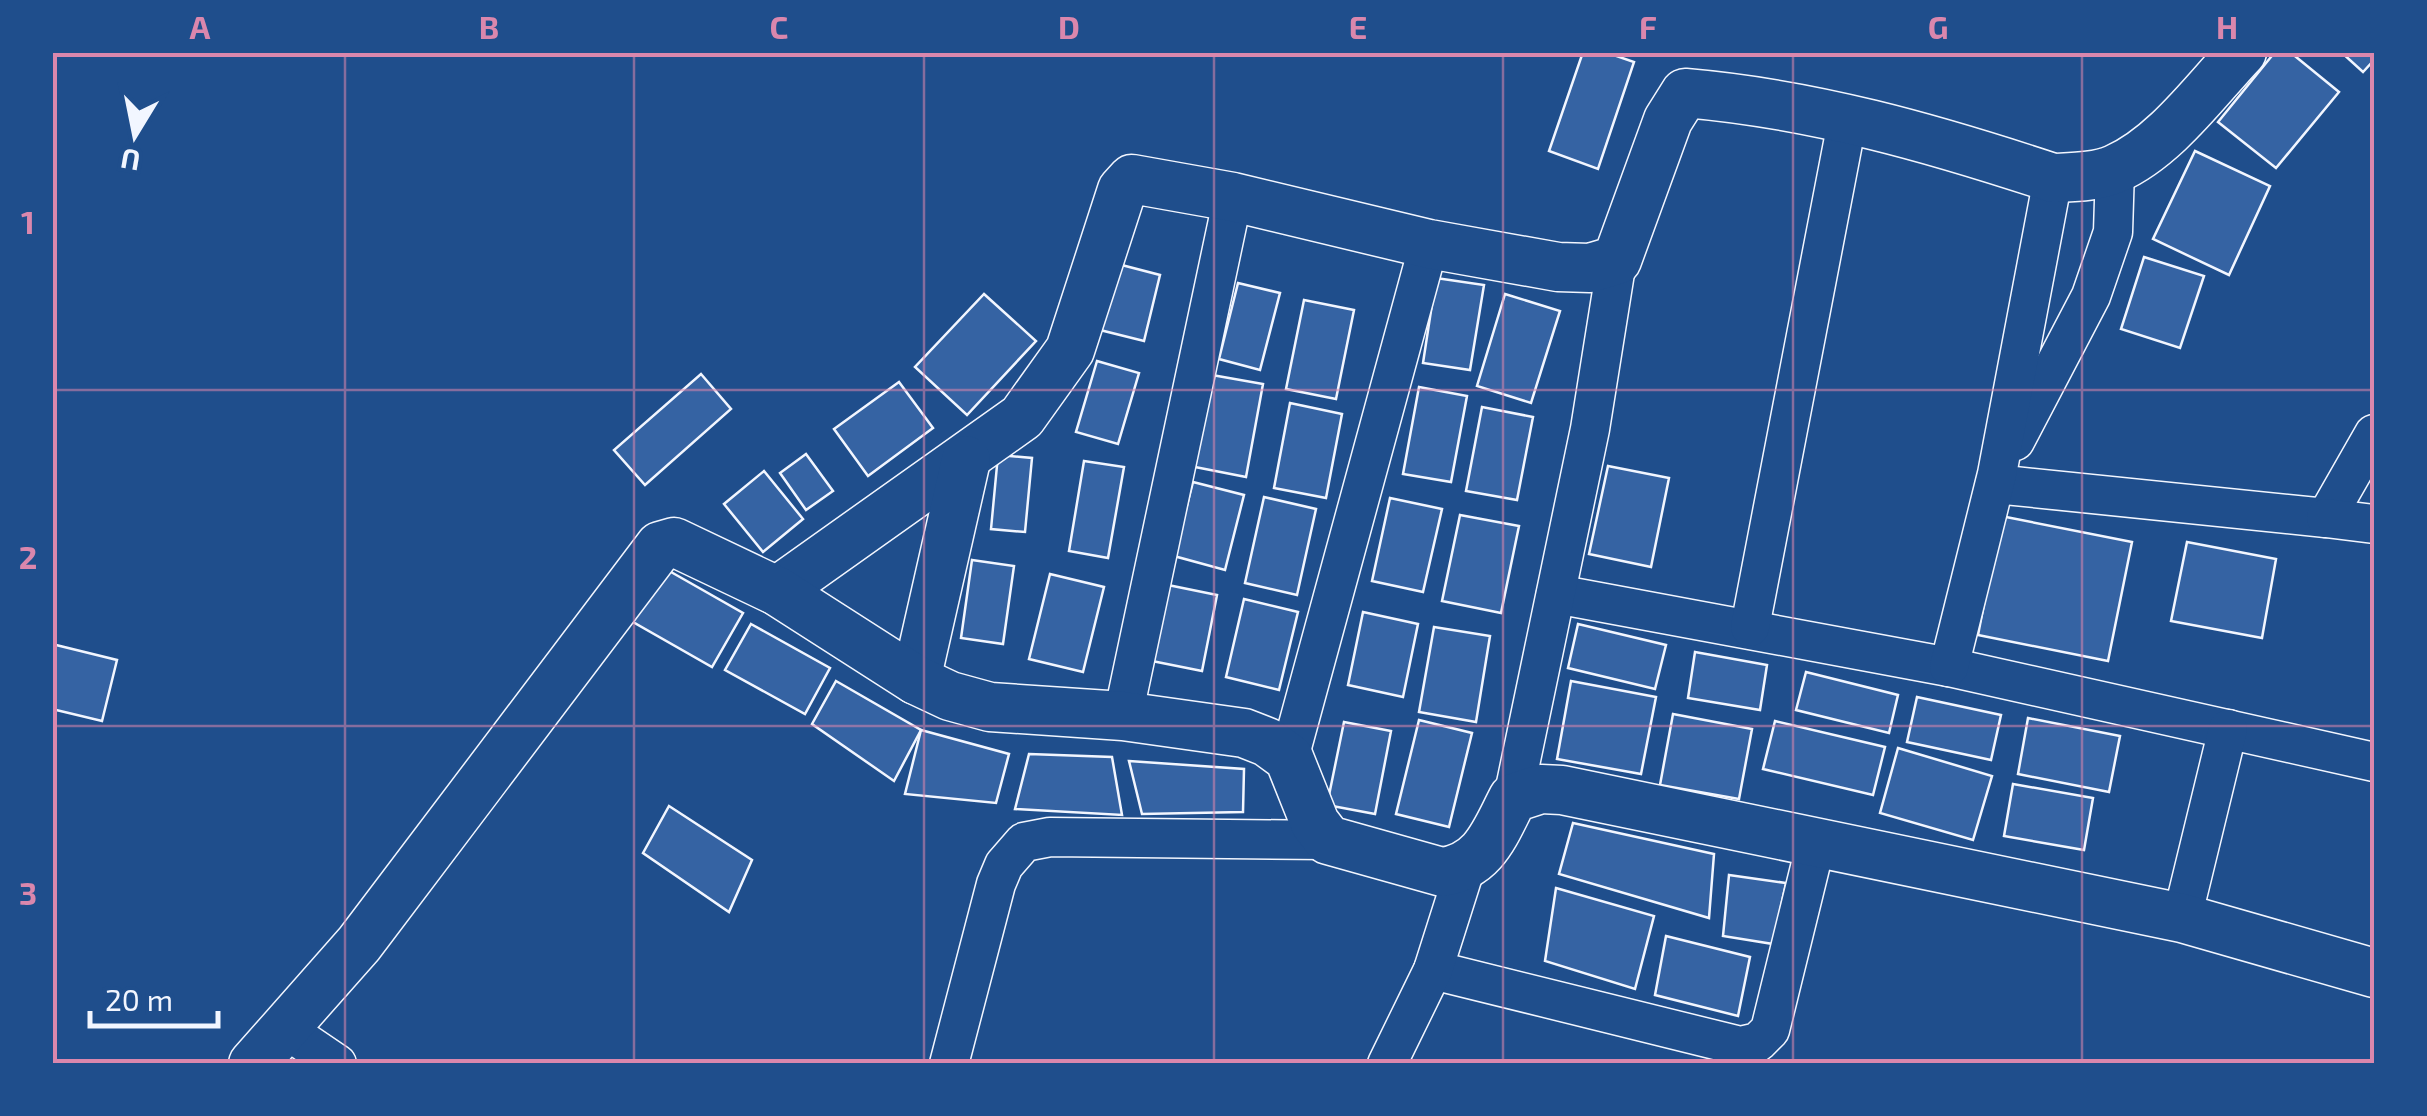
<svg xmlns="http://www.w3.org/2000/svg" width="2427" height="1116" viewBox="0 0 2427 1116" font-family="'Exo 2',sans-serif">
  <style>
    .building { fill: #3563a3; stroke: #f2f6ff; stroke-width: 2.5 }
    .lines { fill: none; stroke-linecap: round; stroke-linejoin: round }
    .minor-casing { stroke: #f2f6ff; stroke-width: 41 }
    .tertiary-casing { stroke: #f2f6ff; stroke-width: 51 }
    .minor { stroke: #1f4e8c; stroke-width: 38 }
    .tertiary { stroke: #1f4e8c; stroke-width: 48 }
    .grid { fill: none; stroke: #da87ad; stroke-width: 2.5; stroke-opacity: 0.55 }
    .neatline { fill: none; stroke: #da87ad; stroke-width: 4 }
    .grid-label { font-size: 32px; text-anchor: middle; font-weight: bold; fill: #da87ad }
  </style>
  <rect width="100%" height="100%" fill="#1f4e8c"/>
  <g class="building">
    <path d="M1583,52H1605L1634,62L1598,169L1549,151Z"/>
    <path d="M2275,52H2290L2339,92L2276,168L2218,122Z"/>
    <path d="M2341,52H2374V60L2363,72Z"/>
    <path d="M2195,151L2270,186L2229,275L2153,239Z"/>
    <path d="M2144,257L2204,276L2180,348L2121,329Z"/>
    <path d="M1114,263L1160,275L1144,341L1096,329Z"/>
    <path d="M1436,278L1484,285L1470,370L1423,363Z"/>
    <path d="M1238,283L1280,293L1260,370L1219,359Z"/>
    <path d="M984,294L1036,341L967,415L915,367Z"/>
    <path d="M1505,294L1560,311L1531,403L1477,386Z"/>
    <path d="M1304,300L1354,310L1336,399L1286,389Z"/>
    <path d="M1097,361L1139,373L1118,444L1076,432Z"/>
    <path d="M701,374L731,409L645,485L614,450Z"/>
    <path d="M1212,375L1263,384L1246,477L1195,467Z"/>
    <path d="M899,382L933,428L868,476L834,429Z"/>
    <path d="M1419,387L1467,396L1451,482L1403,474Z"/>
    <path d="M1290,403L1342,414L1326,498L1274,488Z"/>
    <path d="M1482,407L1533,417L1517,500L1466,491Z"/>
    <path d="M806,454L833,491L806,510L780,473Z"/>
    <path d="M998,455L1032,458L1025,532L991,529Z"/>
    <path d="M1084,461L1124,467L1108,558L1069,551Z"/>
    <path d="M1608,466L1669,478L1651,567L1589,554Z"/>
    <path d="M764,471L803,519L763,552L724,504Z"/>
    <path d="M1193,482L1244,495L1225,570L1174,556Z"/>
    <path d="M1264,497L1316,509L1297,595L1245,583Z"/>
    <path d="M1390,498L1442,509L1423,592L1372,581Z"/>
    <path d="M1460,515L1519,526L1501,613L1442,601Z"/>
    <path d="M2001,516L2132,542L2108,661L1978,635Z"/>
    <path d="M2187,542L2276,559L2262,638L2171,621Z"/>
    <path d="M972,560L1014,566L1003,644L961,638Z"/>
    <path d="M664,568L743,613L712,667L633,622Z"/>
    <path d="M1050,574L1104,587L1083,672L1029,659Z"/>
    <path d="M1168,585L1217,595L1202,671L1152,661Z"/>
    <path d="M1244,599L1298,612L1279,690L1226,677Z"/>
    <path d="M1363,612L1418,624L1403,697L1348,685Z"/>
    <path d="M751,624L830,668L805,714L725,670Z"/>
    <path d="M1578,624L1666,645L1655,689L1568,668Z"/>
    <path d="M1434,627L1490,636L1476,722L1419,712Z"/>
    <path d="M52,644L117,660L102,721L52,709Z"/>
    <path d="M1695,652L1767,665L1760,710L1688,698Z"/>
    <path d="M1806,672L1898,695L1889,733L1796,710Z"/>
    <path d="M836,681L921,730L894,781L812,724Z"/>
    <path d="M1571,681L1656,697L1641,774L1557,759Z"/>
    <path d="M1917,697L2001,715L1991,760L1907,742Z"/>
    <path d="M1673,714L1752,729L1739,799L1660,785Z"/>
    <path d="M2028,718L2120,736L2109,792L2018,774Z"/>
    <path d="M1419,720L1472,733L1449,827L1396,814Z"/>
    <path d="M1775,721L1885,747L1873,795L1763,769Z"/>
    <path d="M1344,722L1391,731L1375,814L1327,805Z"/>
    <path d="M921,730L1009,754L996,803L905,794Z"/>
    <path d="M1898,748L1992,776L1973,840L1880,813Z"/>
    <path d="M1029,754L1112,757L1122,815L1015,809Z"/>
    <path d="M1129,761L1244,769L1243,812L1142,814Z"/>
    <path d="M2013,784L2093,798L2084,850L2004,836Z"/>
    <path d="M669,806L752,860L729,912L643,853Z"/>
    <path d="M1573,823L1714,854L1709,918L1559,874Z"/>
    <path d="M1729,875L1786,883L1773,944L1723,936Z"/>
    <path d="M1556,888L1654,916L1635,989L1545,961Z"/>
    <path d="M1666,936L1750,957L1738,1016L1655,995Z"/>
  </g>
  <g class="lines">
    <defs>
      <g id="minor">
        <path d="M2015,441L2091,296L2113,232L2115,169"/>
        <path d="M1995,484L2326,518L2374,434"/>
        <path d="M2326,518L2374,524"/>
        <path d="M1556,594L1949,667L2374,762"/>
        <path d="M1750,627L1848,117"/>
        <path d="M1949,667L1997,474L2053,178"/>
        <path d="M1123,716L1233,197"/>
        <path d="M1289,758L1429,244"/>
        <path d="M1513,798L1590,429L1617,260"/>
        <path d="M2182,918L2228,729"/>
        <path d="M1433,970L1740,1046L1758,1042L1770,1030L1816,843"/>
        <path d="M284,1028L337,1064"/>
        <path d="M949,1064L996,884L1004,865L1024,842L1050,837L1328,840"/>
        <path d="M1387,1064L1433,970L1466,866"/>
      </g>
      <g id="tertiary">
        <path d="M777,591L1022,417L1070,350L1122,190L1132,179L1233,197L1429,244L1558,267L1590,268L1617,260L1668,120L1685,93C1813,104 1932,138 2053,178C2073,177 2097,177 2115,169C2165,147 2205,91 2242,52"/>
        <path d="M916,680L966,460"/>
        <path d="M253,1064L359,944L660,546L674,542L777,591L916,680L950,696L990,707L1123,716L1244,733L1267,742L1289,758L1315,823L1328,840L1442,872C1485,866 1495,832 1513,798L1541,789L1562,790L2182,918L2374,973"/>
      </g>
    </defs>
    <use href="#minor" class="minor-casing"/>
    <use href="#tertiary" class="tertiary-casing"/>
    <use href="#minor" class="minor"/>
    <use href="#tertiary" class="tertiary"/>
  </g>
  <path class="grid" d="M345,52V1064M634,52V1064M924,52V1064M1214,52V1064M1503,52V1064M1793,52V1064M2082,52V1064M52,390H2374M52,726H2374"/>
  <rect width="2427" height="1116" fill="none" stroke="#1f4e8c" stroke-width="110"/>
  <g transform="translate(135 135) rotate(190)" stroke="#1f4e8c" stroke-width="8" paint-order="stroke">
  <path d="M0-8L18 38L0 25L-18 38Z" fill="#f2f6ff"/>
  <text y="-15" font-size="28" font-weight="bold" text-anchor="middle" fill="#f2f6ff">U</text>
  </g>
  <path d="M90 1011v15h128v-15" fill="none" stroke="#f2f6ff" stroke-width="5"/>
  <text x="105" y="1011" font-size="30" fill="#f2f6ff" stroke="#1f4e8c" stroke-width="8" paint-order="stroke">20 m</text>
  <rect x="55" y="55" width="2317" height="1006" class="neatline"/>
  <g class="grid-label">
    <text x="200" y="39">A</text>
    <text x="489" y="39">B</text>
    <text x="779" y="39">C</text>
    <text x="1069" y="39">D</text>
    <text x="1358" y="39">E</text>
    <text x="1648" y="39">F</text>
    <text x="1938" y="39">G</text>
    <text x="2227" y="39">H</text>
    <text x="28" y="234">1</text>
    <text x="28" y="569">2</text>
    <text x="28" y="905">3</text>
  </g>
</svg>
